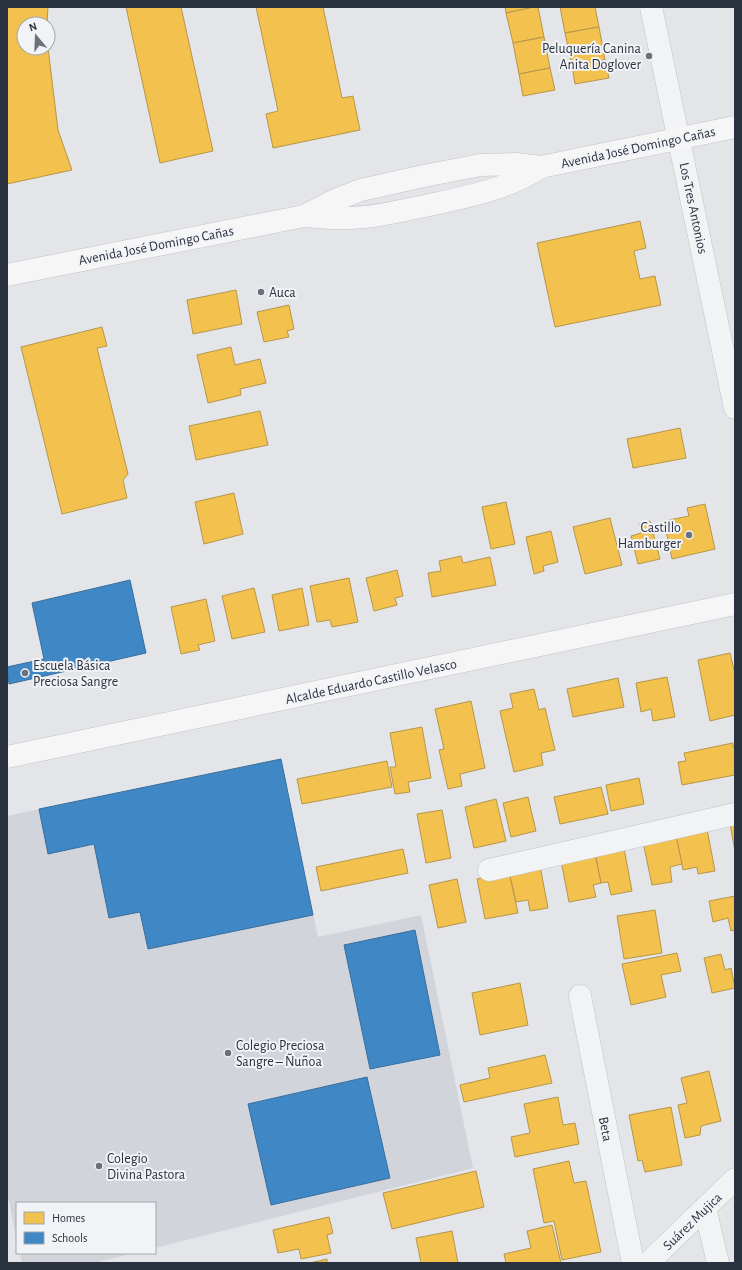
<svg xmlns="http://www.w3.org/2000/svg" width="742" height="1270" viewBox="0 0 742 1270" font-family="'Alegreya Sans',sans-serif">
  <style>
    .built { fill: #d2d4db }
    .homes { fill: #f2c14e; stroke: #b6964a }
    .schools { fill: #3f88c5; stroke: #396e9d }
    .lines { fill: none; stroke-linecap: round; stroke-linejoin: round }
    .street-casing { stroke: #c1c3c6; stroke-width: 23 }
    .secondary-casing { stroke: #c1c3c6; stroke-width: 23 }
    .street { stroke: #f2f3f5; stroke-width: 22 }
    .secondary { stroke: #f6f6f7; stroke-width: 22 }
    .poi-dot { fill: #6b717a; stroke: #f1f3f6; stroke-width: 1.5 }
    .labels { text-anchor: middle; stroke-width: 4; stroke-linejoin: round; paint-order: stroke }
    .poi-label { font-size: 14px; fill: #2b323f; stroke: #f1f3f6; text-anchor: start }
    .street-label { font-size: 14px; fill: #2b323f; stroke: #f1f3f6 }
  </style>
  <rect width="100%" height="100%" fill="#e3e5e8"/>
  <g class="built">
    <path d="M281,759L318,937L421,915L473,1168L155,1248V1203H17V1241L7,1192V816Z"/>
    <path d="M20,1253H134L94,1263H22Z"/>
  </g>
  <g class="homes">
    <path d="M7,7H48L47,24H24V48H48L58,130L72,170L7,184Z"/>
    <path d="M126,7H181L213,151L160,163Z"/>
    <path d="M256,7H323L342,98L353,96L360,130L273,148L266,114L278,111Z"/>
    <path d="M505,7H534L506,13Z"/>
    <path d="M534,7H538L544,37L513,43L506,13Z"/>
    <path d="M560,7H595L599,27L565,33Z"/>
    <path d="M599,27L605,60L572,66L565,33Z"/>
    <path d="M544,37L550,68L519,74L513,43Z"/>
    <path d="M605,60L609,78L575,84L572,66Z"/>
    <path d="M550,68L555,90L523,96L519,74Z"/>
    <path d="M640,221L646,248L634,251L640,279L655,276L661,305L555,327L537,243Z"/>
    <path d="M236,290L242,324L193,334L187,300Z"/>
    <path d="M289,305L294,329L287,331L289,337L264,342L257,312Z"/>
    <path d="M102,327L107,346L97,348L128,474L123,480L127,498L62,514L21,347Z"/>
    <path d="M231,347L235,365L260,359L266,383L240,389L241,395L208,403L197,355Z"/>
    <path d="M260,411L268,445L196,460L189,426Z"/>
    <path d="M680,428L686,458L633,468L627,439Z"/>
    <path d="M234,493L243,534L204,544L195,502Z"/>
    <path d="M506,502L515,544L491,549L482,507Z"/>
    <path d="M705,504L715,549L672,559L664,521L689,516L687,508Z"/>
    <path d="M610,518L622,565L585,574L573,527Z"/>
    <path d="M650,521L660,559L638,564L631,536L641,533L639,524Z"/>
    <path d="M551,531L558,562L543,566L544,571L534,574L526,537Z"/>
    <path d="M461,556L463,563L490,557L496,585L432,597L428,573L441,571L439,561Z"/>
    <path d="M397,570L403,596L395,598L397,605L374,611L366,578Z"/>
    <path d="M349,578L358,622L332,627L330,620L317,622L310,586Z"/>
    <path d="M254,588L265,632L232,639L222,596Z"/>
    <path d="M302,588L309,625L279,631L272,595Z"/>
    <path d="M206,599L215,641L198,645L200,650L181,654L171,607Z"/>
    <path d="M730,653L735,674V715L710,721L698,660Z"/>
    <path d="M667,677L675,717L653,721L651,709L641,712L636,683Z"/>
    <path d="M618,678L624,707L573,717L567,689Z"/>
    <path d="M534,689L539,710L545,708L555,750L541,753L543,765L514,772L500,711L513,708L510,694Z"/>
    <path d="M471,701L485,768L460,774L462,786L448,789L439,750L444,749L435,709Z"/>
    <path d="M422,727L431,778L408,782L410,792L395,794L390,767H396L390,733Z"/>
    <path d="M733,743V747L735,746V775L682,785L678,762L686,761L684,753Z"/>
    <path d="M387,761L392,787L302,804L297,779Z"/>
    <path d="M639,778L644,804L611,811L606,785Z"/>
    <path d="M601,787L608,814L560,824L554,797Z"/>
    <path d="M528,797L536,831L511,837L503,803Z"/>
    <path d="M496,799L506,841L474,848L465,807Z"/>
    <path d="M442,810L451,858L426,863L417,814Z"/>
    <path d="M735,823V851L730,824Z"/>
    <path d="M707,829L715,871L698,874L697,867L683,870L676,836Z"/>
    <path d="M676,836L682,864L670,867L672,882L652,885L643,842Z"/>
    <path d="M624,848L632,891L611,895L608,882L601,883L595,854Z"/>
    <path d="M403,849L408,873L321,891L316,867Z"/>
    <path d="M595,854L601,883L593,885L596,897L569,902L561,861Z"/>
    <path d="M540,866L548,908L530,911L528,900L516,902L509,872Z"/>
    <path d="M509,872L518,913L485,919L477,879Z"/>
    <path d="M457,879L466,922L438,928L429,885Z"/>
    <path d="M735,896V930L731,931L728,918L713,922L709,901Z"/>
    <path d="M655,910L662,953L624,959L617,916Z"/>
    <path d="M677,953L681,971L661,975L666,997L631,1005L622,964Z"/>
    <path d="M721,954L725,970L731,968L735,988L712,993L704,958Z"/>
    <path d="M520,983L528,1025L480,1035L472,993Z"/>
    <path d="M545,1055L552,1083L464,1102L460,1085L490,1078L488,1068Z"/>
    <path d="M709,1071L721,1121L701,1126L700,1135L685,1138L678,1105L687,1103L681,1078Z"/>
    <path d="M558,1097L563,1125L575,1123L579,1144L515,1157L511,1137L530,1133L524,1104Z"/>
    <path d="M671,1107L682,1165L645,1172L642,1160L638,1161L629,1115Z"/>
    <path d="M569,1161L574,1183L586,1181L601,1252L562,1260L554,1221L544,1223L533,1169Z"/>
    <path d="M476,1171L484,1207L392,1229L383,1193Z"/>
    <path d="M329,1217L333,1233L327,1235L331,1253L301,1259L299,1249L278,1253L273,1230Z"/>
    <path d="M552,1225L561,1263H506L504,1254L531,1248L527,1231Z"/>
    <path d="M452,1231L458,1263H421L416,1238Z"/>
    <path d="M327,1259V1263H310Z"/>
  </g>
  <g class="schools">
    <path d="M130,580L146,653L9,684L7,667L44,659L32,603Z"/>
    <path d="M281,759L313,915L148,949L140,912L109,918L94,844L48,854L39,809Z"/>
    <path d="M415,930L440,1055L370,1069L344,945Z"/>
    <path d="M367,1077L390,1178L271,1205L248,1104Z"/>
  </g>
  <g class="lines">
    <defs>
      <g id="street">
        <path d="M651,7L735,408"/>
        <path d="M489,870L735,814"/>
        <path d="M580,996L633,1263"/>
        <path d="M705,1208L718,1263"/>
        <path d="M648,1263L735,1179"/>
      </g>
      <g id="secondary">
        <path d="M304,216L335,200L361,190L419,177L480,165L516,164L541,167L735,127"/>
        <path d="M7,275L304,216C318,217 333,219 347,218C371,218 396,212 420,207C461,198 505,191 541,167"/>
        <path d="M7,757L735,604"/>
      </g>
    </defs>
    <use href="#street" class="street-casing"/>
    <use href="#secondary" class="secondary-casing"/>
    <use href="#street" class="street"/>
    <use href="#secondary" class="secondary"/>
  </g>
  <g class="poi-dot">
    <circle cx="649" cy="56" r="4"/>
    <circle cx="261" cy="292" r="4"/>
    <circle cx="689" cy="535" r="4"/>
    <circle cx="25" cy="673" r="4"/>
    <circle cx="228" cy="1053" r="4"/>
    <circle cx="99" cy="1166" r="4"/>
  </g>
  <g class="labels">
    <g class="poi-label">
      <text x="641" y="53" text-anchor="end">Peluquería Canina<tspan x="641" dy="16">Anita Doglover</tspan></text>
      <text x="269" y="297">Auca</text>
      <text x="681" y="532" text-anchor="end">Castillo<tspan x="681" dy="16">Hamburger</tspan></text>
      <text x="33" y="670">Escuela Básica<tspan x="33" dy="16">Preciosa Sangre</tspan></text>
      <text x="236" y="1050">Colegio Preciosa<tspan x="236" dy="16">Sangre – Ñuñoa</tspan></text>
      <text x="107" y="1163">Colegio<tspan x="107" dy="16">Divina Pastora</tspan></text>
    </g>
    <g class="street-label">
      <text transform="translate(638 147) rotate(-12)" y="5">Avenida José Domingo Cañas</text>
      <text transform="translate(694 208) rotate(78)" y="5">Los Tres Antonios</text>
      <text transform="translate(156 245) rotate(-11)" y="5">Avenida José Domingo Cañas</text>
      <text transform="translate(371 681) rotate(-12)" y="5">Alcalde Eduardo Castillo Velasco</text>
      <text transform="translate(606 1129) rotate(79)" y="5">Beta</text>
      <text transform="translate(692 1221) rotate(-44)" y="5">Suárez Mujica</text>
    </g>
  </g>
  <rect width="742" height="1270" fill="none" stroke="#2b323f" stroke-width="16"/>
  <rect x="16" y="1202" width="140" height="52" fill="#f1f3f6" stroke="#a2a6ad"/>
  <rect x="24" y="1212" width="20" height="12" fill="#f2c14e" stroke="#a2a6ad"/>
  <text x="52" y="1222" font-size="12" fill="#2b323f">Homes</text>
  <rect x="24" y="1232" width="20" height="12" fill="#3f88c5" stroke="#a2a6ad"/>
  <text x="52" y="1242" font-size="12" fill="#2b323f">Schools</text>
  <g transform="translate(36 36) rotate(341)"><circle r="19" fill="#f1f3f6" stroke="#a2a6ad"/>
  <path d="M0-3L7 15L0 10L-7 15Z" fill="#6b717a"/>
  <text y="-6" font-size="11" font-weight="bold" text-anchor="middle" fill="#2b323f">N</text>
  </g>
</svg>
